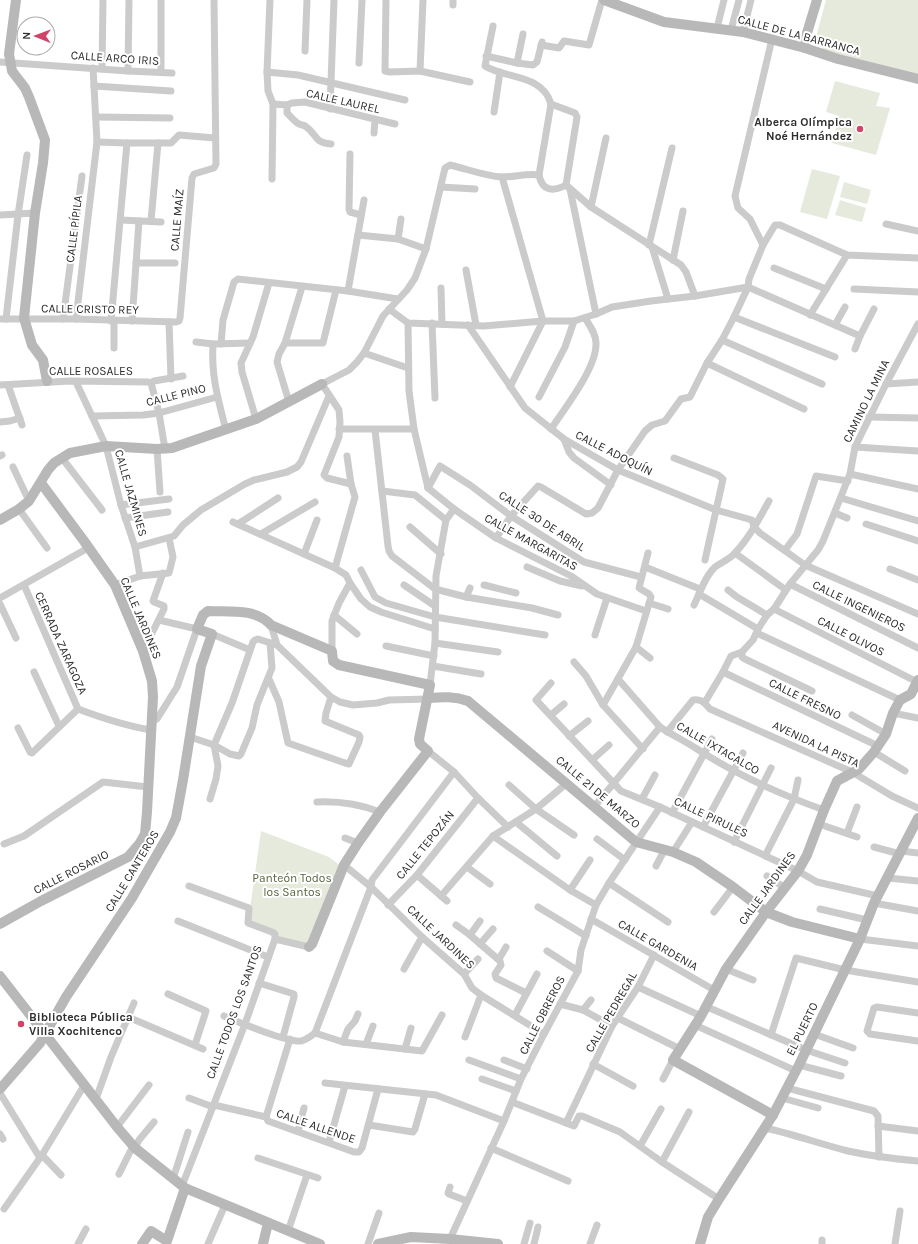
<svg xmlns="http://www.w3.org/2000/svg" width="918" height="1244" viewBox="0 0 918 1244" font-family="Karla,sans-serif">
  <style>
    .green { fill: #e6eadd }
    .lines { fill: none; stroke-linecap: round; stroke-linejoin: round }
    .street { stroke: #cbcbcb; stroke-width: 7 }
    .secondary { stroke: #b8b8b8; stroke-width: 10 }
    .poi-dot { fill: #d1446a; stroke: #fff; stroke-width: 1.5 }
    .labels { text-anchor: middle; stroke-width: 4; stroke-linejoin: round; paint-order: stroke }
    .street-label { font-size: 12px; fill: #2e2e2e; stroke: #fff }
    .poi-label { font-size: 12px; font-weight: bold; fill: #2e2e2e; stroke: #fff; text-anchor: end }
    .park-label { font-size: 12px; fill: #586540; stroke: #fff }
  </style>
  <rect width="100%" height="100%" fill="#fff"/>
  <g class="green">
    <path d="M826,0H918V76L843,57L824,50L816,37Z"/>
    <path d="M835,81L880,93L876,106L890,108L876,155L832,143L839,116L826,112Z"/>
    <path d="M812,169L840,176L827,219L800,212Z"/>
    <path d="M844,182L871,190L867,204L840,197Z"/>
    <path d="M840,200L866,208L862,222L835,215Z"/>
    <path d="M261,831L329,857L342,867L309,947L271,935L248,923Z"/>
  </g>
  <g class="lines">
    <g class="street">
      <path d="M270,0L267,72L268,91L273,104L272,179"/>
      <path d="M386,0L385,71L390,72L420,71L470,82"/>
      <path d="M453,0V5"/>
      <path d="M493,26L485,66C505,79 543,74 551,104L539,175C542,191 553,192 566,185"/>
      <path d="M717,28L724,0"/>
      <path d="M731,30L739,0"/>
      <path d="M743,32L751,0"/>
      <path d="M541,45L559,48L564,41L589,45L602,0"/>
      <path d="M305,51L307,0"/>
      <path d="M486,56L517,63L533,65L537,62L542,42"/>
      <path d="M0,62L128,71L172,73"/>
      <path d="M359,63L362,0"/>
      <path d="M517,63L523,34"/>
      <path d="M102,69L103,0"/>
      <path d="M128,71L129,0"/>
      <path d="M420,71L423,0"/>
      <path d="M161,72V0"/>
      <path d="M267,72L298,75L405,100"/>
      <path d="M94,86L171,91"/>
      <path d="M273,104L287,105V113C291,117 295,122 299,124C304,126 301,124 305,126C318,134 312,142 331,144"/>
      <path d="M551,104L575,113L577,117L566,185"/>
      <path d="M287,105L292,103L305,102L395,124"/>
      <path d="M330,109L334,0"/>
      <path d="M494,112L500,72"/>
      <path d="M96,117L170,118"/>
      <path d="M374,133L375,120"/>
      <path d="M97,142L127,143H171L179,135L215,138"/>
      <path d="M350,154L349,209L350,212L361,215"/>
      <path d="M502,177L543,321L510,387"/>
      <path d="M566,185L591,207L681,265L686,272L695,296"/>
      <path d="M441,187L475,189"/>
      <path d="M570,189L596,314"/>
      <path d="M591,207L606,138"/>
      <path d="M0,215L35,213"/>
      <path d="M121,220L161,222"/>
      <path d="M151,221L158,143"/>
      <path d="M886,224L918,231"/>
      <path d="M358,235L398,239L426,249"/>
      <path d="M398,239L401,219"/>
      <path d="M649,245L672,148"/>
      <path d="M763,245L750,219L738,208L735,196L772,39"/>
      <path d="M652,247L668,299"/>
      <path d="M673,260L683,211"/>
      <path d="M136,263H175"/>
      <path d="M774,268L826,289"/>
      <path d="M466,270L476,325"/>
      <path d="M748,287L860,336"/>
      <path d="M441,288L442,324"/>
      <path d="M854,289L918,292"/>
      <path d="M348,291L364,200"/>
      <path d="M389,309L408,323L484,326L543,321H574L596,314L612,307L651,301L695,296L748,287"/>
      <path d="M810,315L847,255"/>
      <path d="M734,317L835,357"/>
      <path d="M0,319H76L176,322L179,321L180,318L192,178L194,174L214,168L216,164L214,0"/>
      <path d="M6,319L18,215L27,155"/>
      <path d="M63,319L82,176"/>
      <path d="M76,319L97,142L93,68"/>
      <path d="M111,321L127,143"/>
      <path d="M132,321L139,221"/>
      <path d="M169,322L171,379"/>
      <path d="M408,323L409,391L414,429L428,488"/>
      <path d="M432,323L435,398"/>
      <path d="M468,325L525,408L564,439L618,470L716,510L752,520L754,527L760,533L805,565L918,614"/>
      <path d="M835,325L845,307"/>
      <path d="M722,340L822,384"/>
      <path d="M196,342L213,344"/>
      <path d="M285,343H323L336,290"/>
      <path d="M221,344L223,320L234,282L238,279L348,291L398,299"/>
      <path d="M114,348V321"/>
      <path d="M855,349L860,336L874,309"/>
      <path d="M364,353L408,368"/>
      <path d="M707,363L804,409"/>
      <path d="M76,382L106,446L121,505L135,547L140,576"/>
      <path d="M151,383L159,413L165,449"/>
      <path d="M151,383L154,381L183,376"/>
      <path d="M886,384L918,382"/>
      <path d="M0,385L70,381L148,382L151,383"/>
      <path d="M8,385L22,425"/>
      <path d="M539,397L565,347L574,321"/>
      <path d="M289,402L277,362L279,354L285,343L302,287"/>
      <path d="M92,416L143,415L159,413L217,397"/>
      <path d="M869,417L918,418"/>
      <path d="M256,419L242,372L241,363L253,337L269,283"/>
      <path d="M0,422L10,421L20,418"/>
      <path d="M339,429H414"/>
      <path d="M551,429C564,409 597,368 596,343C596,334 590,326 585,318"/>
      <path d="M226,430C218,399 211,376 213,344L250,343"/>
      <path d="M375,430L388,546L389,551L392,556L435,589L466,597L532,608L558,615"/>
      <path d="M564,439L569,452L574,458L611,485"/>
      <path d="M855,447L918,451"/>
      <path d="M157,449L160,492"/>
      <path d="M0,456L2,455"/>
      <path d="M62,458L102,510"/>
      <path d="M674,458L718,475L723,479L705,560"/>
      <path d="M13,467L29,501"/>
      <path d="M850,474L918,489"/>
      <path d="M351,484L327,478L324,475L339,437L340,422L339,410L322,384L349,370L357,362L364,353L383,316L407,290L415,278L426,249L445,168L450,165C467,169 485,176 502,177C515,177 527,173 539,175"/>
      <path d="M428,488L440,466L470,485L511,516L584,562L641,577"/>
      <path d="M428,488L454,509L496,538L571,576L597,594L646,611"/>
      <path d="M382,491L415,495L446,520"/>
      <path d="M841,498L918,521"/>
      <path d="M121,505L169,499"/>
      <path d="M19,509L47,548"/>
      <path d="M835,513L847,518"/>
      <path d="M125,518L168,512"/>
      <path d="M233,522L335,568L346,575L350,583L361,599L370,607L381,612L435,629"/>
      <path d="M238,524L278,498"/>
      <path d="M866,524L918,541"/>
      <path d="M410,527L441,554"/>
      <path d="M261,534L315,502"/>
      <path d="M496,538L511,516L538,486L541,487L586,514L592,513L598,508L618,470L645,431L652,425L665,421L681,399L690,397L707,363L722,340L734,317L748,287L749,279L763,245L775,225H780L847,255L918,258"/>
      <path d="M135,547L174,536L183,525L201,510L245,484L254,480L287,472L297,467L301,462L329,396"/>
      <path d="M785,550L797,534L816,476L848,481"/>
      <path d="M735,553L786,590"/>
      <path d="M304,554L317,520"/>
      <path d="M527,567L560,581L582,586"/>
      <path d="M645,567L700,589"/>
      <path d="M335,568L355,497L351,484L347,456"/>
      <path d="M890,569L918,580"/>
      <path d="M361,570L375,597L386,603L435,617L545,635"/>
      <path d="M790,584L918,648"/>
      <path d="M24,585L78,709C102,718 126,726 151,730"/>
      <path d="M115,585L140,576L169,573L173,557L169,538"/>
      <path d="M404,585L435,606"/>
      <path d="M484,585L516,593"/>
      <path d="M728,590L737,597L767,615"/>
      <path d="M699,594L758,629"/>
      <path d="M466,597L470,588"/>
      <path d="M0,598L88,548"/>
      <path d="M649,603L668,609"/>
      <path d="M0,604L16,638"/>
      <path d="M694,605C700,593 705,576 715,567C722,562 730,559 735,553C749,538 759,519 769,501"/>
      <path d="M774,609L917,682"/>
      <path d="M334,615L357,634"/>
      <path d="M271,625L277,645L331,697L340,702L353,705L377,703L389,700L428,699"/>
      <path d="M757,633L900,700"/>
      <path d="M212,634L250,650"/>
      <path d="M595,635L607,598"/>
      <path d="M435,643L498,652"/>
      <path d="M386,646L434,656"/>
      <path d="M636,647L650,658"/>
      <path d="M143,651L164,609V606L154,602L153,601L163,573"/>
      <path d="M332,651V621L339,603L350,583"/>
      <path d="M574,662L586,676L603,705L643,749"/>
      <path d="M433,666L481,674"/>
      <path d="M34,672L59,726"/>
      <path d="M723,672L878,746"/>
      <path d="M269,679L279,702L288,743L345,763L349,764L359,742L360,737L359,735L325,721L326,713L331,697"/>
      <path d="M618,679L660,727C672,735 685,741 697,749C737,775 779,794 824,810"/>
      <path d="M551,683L536,700L621,791L660,807L798,871L817,882L878,896"/>
      <path d="M430,685L435,643L436,576L446,520L454,509"/>
      <path d="M812,691L745,659L742,657V652L753,640L758,629L767,615L774,609L790,584L818,550L823,541L850,474L855,447L886,384L918,324"/>
      <path d="M705,702L723,672L731,656L742,652"/>
      <path d="M603,705L636,647L651,597L649,594L639,588L648,553"/>
      <path d="M893,713L918,718"/>
      <path d="M551,715L564,704"/>
      <path d="M852,715L886,734"/>
      <path d="M152,721L157,719L177,687L197,629L159,620"/>
      <path d="M18,728L30,752L32,753L78,709"/>
      <path d="M667,732L693,700C703,699 704,703 710,709L852,772L892,796L918,808"/>
      <path d="M569,736L588,721"/>
      <path d="M190,737L214,745L230,754L239,756L241,754L252,728L257,705L272,668L270,643"/>
      <path d="M428,751L454,772L478,798L508,827"/>
      <path d="M874,752L905,771"/>
      <path d="M592,760L609,745"/>
      <path d="M509,785L536,809L574,835"/>
      <path d="M210,799L216,779L218,766L214,745L232,703L253,642L255,640L258,639L277,645"/>
      <path d="M642,799L655,775"/>
      <path d="M317,802C340,801 359,804 380,812"/>
      <path d="M594,807L660,727"/>
      <path d="M672,813L712,739"/>
      <path d="M516,822L557,856"/>
      <path d="M819,824L857,837"/>
      <path d="M703,827L743,753"/>
      <path d="M847,833L857,807"/>
      <path d="M493,836L570,890L596,905"/>
      <path d="M345,838L358,843"/>
      <path d="M597,839L625,860"/>
      <path d="M734,842L771,768"/>
      <path d="M4,844L24,836L103,782L148,787"/>
      <path d="M874,847L900,854"/>
      <path d="M901,851L918,853"/>
      <path d="M673,852L692,822"/>
      <path d="M765,856L794,799L798,780"/>
      <path d="M344,865L371,887L422,937L464,974L472,988L481,995L544,1034"/>
      <path d="M656,866L665,849"/>
      <path d="M467,867L490,884"/>
      <path d="M417,875L447,901"/>
      <path d="M767,876L785,888"/>
      <path d="M888,878L918,881"/>
      <path d="M609,883L668,922"/>
      <path d="M570,890L590,860"/>
      <path d="M441,896L493,836L536,809L567,783"/>
      <path d="M874,903L918,911"/>
      <path d="M388,905L417,875L478,798"/>
      <path d="M538,907L586,936"/>
      <path d="M820,909L867,920"/>
      <path d="M714,912L733,887"/>
      <path d="M591,919L714,990"/>
      <path d="M178,921L268,957"/>
      <path d="M456,925L470,935L500,961L501,965L495,974L496,978L526,993"/>
      <path d="M470,935L480,921"/>
      <path d="M275,939L309,947"/>
      <path d="M860,939L918,946"/>
      <path d="M480,944L493,929"/>
      <path d="M547,951L578,971"/>
      <path d="M499,959L506,947"/>
      <path d="M404,969L422,937"/>
      <path d="M726,969L753,980"/>
      <path d="M464,974L478,959"/>
      <path d="M259,983L294,994V997L283,1037"/>
      <path d="M638,987L701,1016"/>
      <path d="M168,994L206,1011L195,1045"/>
      <path d="M560,1004L583,1010L612,1026"/>
      <path d="M705,1006L806,1050L845,1063"/>
      <path d="M583,1010L591,1000"/>
      <path d="M918,1013L877,1007L874,1008L867,1031L870,1034L918,1041"/>
      <path d="M515,1015L537,974"/>
      <path d="M224,1016C238,1022 289,1043 301,1041C306,1040 311,1036 315,1033"/>
      <path d="M128,1017L203,1049"/>
      <path d="M618,1018L680,1049"/>
      <path d="M695,1025L796,1071"/>
      <path d="M315,1033L371,887L372,880L454,772"/>
      <path d="M315,1033L343,1042L422,1051L442,1015"/>
      <path d="M814,1034L853,1048"/>
      <path d="M771,1035L796,958L845,970L918,982"/>
      <path d="M465,1037L481,995"/>
      <path d="M290,1039L266,1117L268,1121L354,1152H359L362,1148L378,1089"/>
      <path d="M343,1042L348,1029L355,1021L358,1014"/>
      <path d="M366,1044L373,1026"/>
      <path d="M405,1049L411,1028"/>
      <path d="M469,1060L521,1079"/>
      <path d="M504,1060L527,1069"/>
      <path d="M593,1064L633,1086"/>
      <path d="M799,1065L841,1076"/>
      <path d="M482,1079L516,1091"/>
      <path d="M663,1079L673,1060"/>
      <path d="M325,1083L436,1095L504,1121"/>
      <path d="M787,1088L874,1111L878,1116L879,1157"/>
      <path d="M0,1093L40,1158"/>
      <path d="M189,1098L213,1107"/>
      <path d="M782,1098L818,1108"/>
      <path d="M96,1099L111,1057L134,1003"/>
      <path d="M512,1102L574,1126L579,1116H582L620,1132L662,1162L719,1199"/>
      <path d="M214,1105L266,1117"/>
      <path d="M566,1123L612,1026L638,987L654,955"/>
      <path d="M369,1125L413,1132L415,1129L425,1094"/>
      <path d="M878,1126L918,1131"/>
      <path d="M117,1127L149,1085"/>
      <path d="M765,1128C793,1134 820,1144 848,1151C871,1156 895,1159 918,1161"/>
      <path d="M298,1131L304,1108"/>
      <path d="M0,1134L3,1139"/>
      <path d="M329,1142L345,1086"/>
      <path d="M640,1146L661,1109"/>
      <path d="M135,1148L139,1140L154,1122"/>
      <path d="M491,1148L568,1181"/>
      <path d="M42,1155L61,1175"/>
      <path d="M258,1158L318,1178"/>
      <path d="M662,1162L689,1112"/>
      <path d="M119,1174L133,1146"/>
      <path d="M173,1179L188,1132"/>
      <path d="M182,1186L245,1024L275,939V934L272,932L248,923L249,908L189,886"/>
      <path d="M450,1187L448,1193L449,1194L467,1201"/>
      <path d="M4,1209L42,1155L85,1084"/>
      <path d="M288,1231L307,1175"/>
      <path d="M450,1239L504,1121L521,1079L544,1034L578,971L581,950L596,905L609,883L660,807"/>
      <path d="M78,1244L86,1229"/>
      <path d="M208,1244L225,1205"/>
      <path d="M368,1244L379,1213"/>
      <path d="M524,1244L530,1223"/>
      <path d="M534,1244L538,1227"/>
      <path d="M590,1244L597,1225"/>
      <path d="M822,1244V1240"/>
      <path d="M895,1244L900,1211"/>
    </g>
    <g class="secondary">
      <path d="M16,0L9,54L12,71L25,88L29,97L45,140L43,163L35,213L24,318L32,345L43,360L47,381"/>
      <path d="M604,0L664,22L743,32L805,48L838,59L918,79"/>
      <path d="M805,48L807,33L817,0"/>
      <path d="M0,520L19,509L29,501L48,470L54,463L70,453L106,446L157,449L172,448L256,419L322,384"/>
      <path d="M428,698C442,697 454,696 468,701L636,842L673,852L696,862L733,887L766,912L792,922L860,939"/>
      <path d="M0,924L41,901L120,861L128,857L140,843L145,834L147,812L153,697L152,681L143,651L115,585L84,541L41,483"/>
      <path d="M0,976L117,1127L135,1148L185,1188L320,1244"/>
      <path d="M0,1089L40,1043L66,997L132,898L170,832L176,818L183,780L201,666L212,634L197,629L203,615L208,611C230,612 255,608 271,625L332,651L333,661L339,665L430,685L419,739L420,744L428,751L380,812L358,843L344,865L312,944L309,947"/>
      <path d="M773,1115L673,1060L701,1016L726,969L766,912L798,871L807,855L824,810L837,781L859,769L874,752L886,734L893,713L900,700L911,694L918,680"/>
      <path d="M142,1244L151,1231L167,1241L185,1188"/>
      <path d="M263,1244L268,1223"/>
      <path d="M378,1244L411,1237L450,1239L498,1244"/>
      <path d="M700,1244L708,1217L719,1199L773,1115L799,1065L860,939L874,903L918,818"/>
    </g>
  </g>
  <g class="poi-dot">
    <circle cx="860" cy="129" r="4"/>
    <circle cx="21" cy="1024" r="4"/>
  </g>
  <g class="labels">
    <g class="street-label">
      <text transform="translate(799 35) rotate(15)" y="4">CALLE DE LA BARRANCA</text>
      <text transform="translate(115 58) rotate(4)" y="4">CALLE ARCO IRIS</text>
      <text transform="translate(343 101) rotate(13)" y="4">CALLE LAUREL</text>
      <text transform="translate(177 220) rotate(-85)" y="4">CALLE MAÍZ</text>
      <text transform="translate(74 229) rotate(-83)" y="4">CALLE PÍPILA</text>
      <text transform="translate(90 309) rotate(1)" y="4">CALLE CRISTO REY</text>
      <text x="91" y="375">CALLE ROSALES</text>
      <text transform="translate(176 395) rotate(-14)" y="4">CALLE PINO</text>
      <text transform="translate(866 401) rotate(-64)" y="4">CAMINO LA MINA</text>
      <text transform="translate(614 453) rotate(27)" y="4">CALLE ADOQUÍN</text>
      <text transform="translate(131 493) rotate(74)" y="4">CALLE JAZMINES</text>
      <text transform="translate(542 521) rotate(33)" y="4">CALLE 30 DE ABRIL</text>
      <text transform="translate(531 542) rotate(29)" y="4">CALLE MARGARITAS</text>
      <text transform="translate(859 606) rotate(26)" y="4">CALLE INGENIEROS</text>
      <text transform="translate(141 618) rotate(67)" y="4">CALLE JARDINES</text>
      <text transform="translate(851 636) rotate(27)" y="4">CALLE OLIVOS</text>
      <text transform="translate(61 643) rotate(66)" y="4">CERRADA ZARAGOZA</text>
      <text transform="translate(805 699) rotate(26)" y="4">CALLE FRESNO</text>
      <text transform="translate(816 744) rotate(25)" y="4">AVENIDA LA PISTA</text>
      <text transform="translate(718 748) rotate(30)" y="4">CALLE IXTACALCO</text>
      <text transform="translate(598 792) rotate(40)" y="4">CALLE 21 DE MARZO</text>
      <text transform="translate(711 817) rotate(25)" y="4">CALLE PIRULES</text>
      <text transform="translate(425 845) rotate(-51)" y="4">CALLE TEPOZÁN</text>
      <text transform="translate(132 871) rotate(-59)" y="4">CALLE CANTEROS</text>
      <text transform="translate(71 872) rotate(-27)" y="4">CALLE ROSARIO</text>
      <text transform="translate(767 888) rotate(-54)" y="4">CALLE JARDINES</text>
      <text transform="translate(441 937) rotate(43)" y="4">CALLE JARDINES</text>
      <text transform="translate(658 945) rotate(30)" y="4">CALLE GARDENIA</text>
      <text transform="translate(234 1012) rotate(-70)" y="4">CALLE TODOS LOS SANTOS</text>
      <text transform="translate(611 1012) rotate(-60)" y="4">CALLE PEDREGAL</text>
      <text transform="translate(542 1015) rotate(-63)" y="4">CALLE OBREROS</text>
      <text transform="translate(802 1029) rotate(-64)" y="4">EL PUERTO</text>
      <text transform="translate(316 1126) rotate(19)" y="4">CALLE ALLENDE</text>
    </g>
    <g class="poi-label">
      <text x="852" y="126">Alberca Olímpica<tspan x="852" dy="14">Noé Hernández</tspan></text>
      <text x="29" y="1021" text-anchor="start">Biblioteca Pública<tspan x="29" dy="14">Villa Xochitenco</tspan></text>
    </g>
    <g class="park-label">
      <text x="292" y="882">Panteón Todos<tspan x="292" dy="14">los Santos</tspan></text>
    </g>
  </g>
  <g transform="translate(36 36) rotate(271)"><circle r="19" fill="#ffffff" stroke="#ababab"/>
  <path d="M0-3L7 15L0 10L-7 15Z" fill="#d1446a"/>
  <text y="-6" font-size="11" font-weight="bold" text-anchor="middle" fill="#2e2e2e">N</text>
  </g>
</svg>
